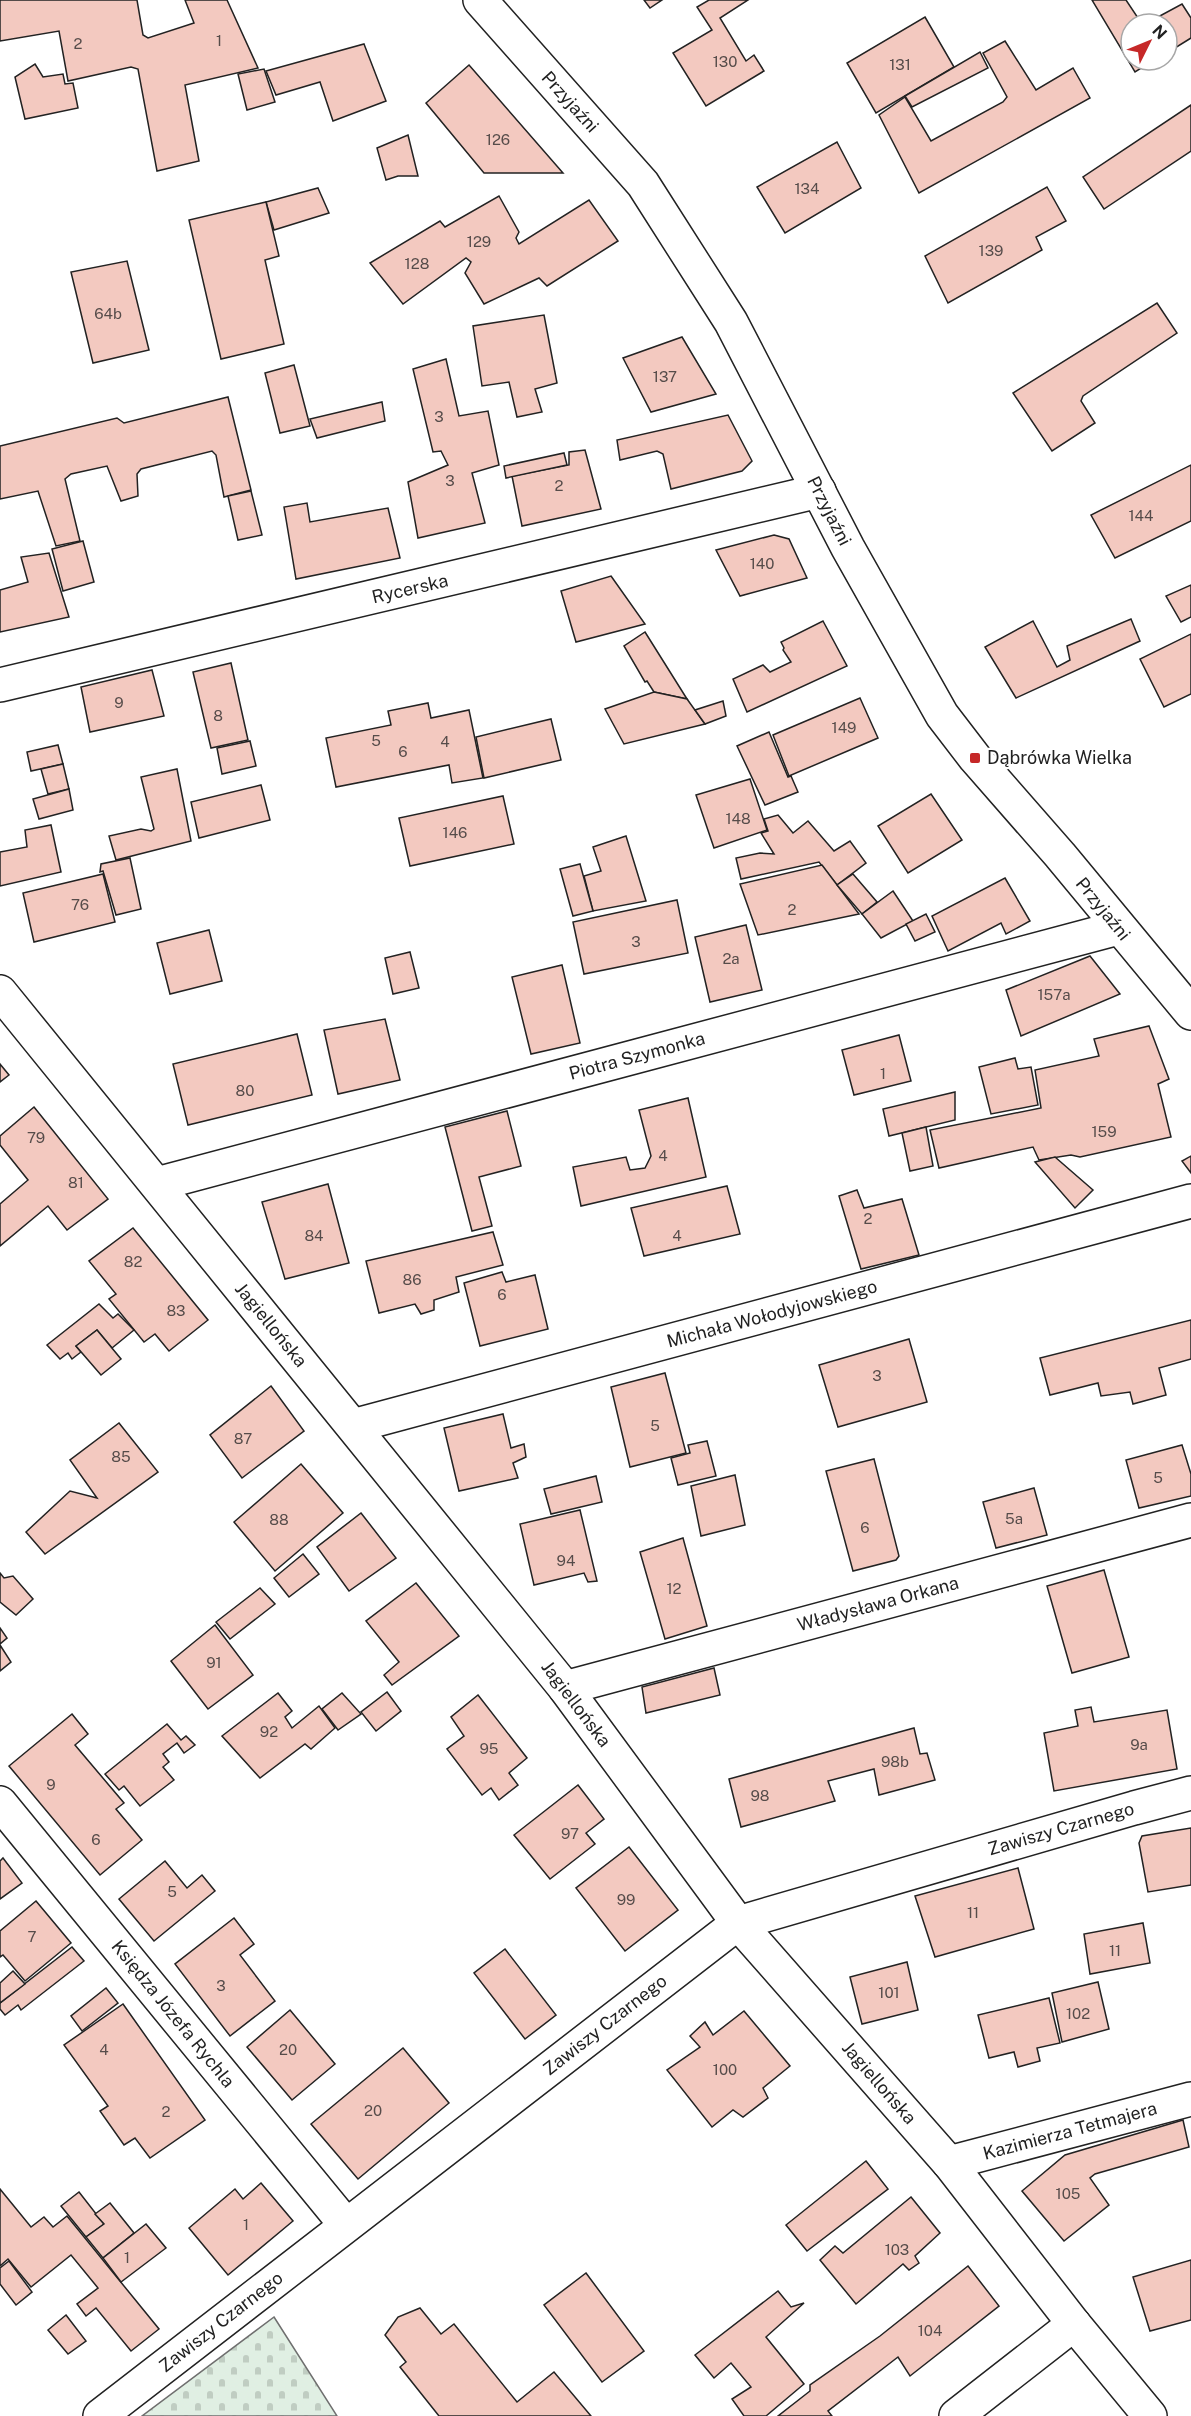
<svg xmlns="http://www.w3.org/2000/svg" width="1191" height="2416" viewBox="0 0 1191 2416" font-family="'Public Sans',sans-serif">
  <style>
    .cemetery { fill: url(#cemetery-stones); stroke: #6f6f6f; stroke-width: 1.5 }
    .building { fill: #f3c9c0; stroke: #222; stroke-width: 1.5 }
    .lines { fill: none; stroke-linecap: round; stroke-linejoin: round }
    .minor-casing { stroke: #222; stroke-width: 36 }
    .minor { stroke: #fff; stroke-width: 33 }
    .poi-dot { fill: #c62828; stroke: #fff; stroke-width: 2 }
    .labels { text-anchor: middle; stroke-width: 4.5; stroke-linejoin: round; paint-order: stroke }
    .number-label { font-size: 15px; fill: #564c4a }
    .street-label { font-size: 18px; fill: #222; stroke: #fff }
    .poi-label { font-size: 18px; fill: #222; stroke: #fff; text-anchor: start }
  </style>
  <defs>
    <pattern id="cemetery-stones" width="16" height="16" patternUnits="userSpaceOnUse" patternTransform="scale(1.5)"><rect width="16" height="16" fill="#e0efe3"/><path d="M2 7V4a2 2 0 0 1 4 0v3zM10 15v-3a2 2 0 0 1 4 0v3z" fill="#c0cdc2"/></pattern>
  </defs>
  <rect width="100%" height="100%" fill="#fff"/>
  <path class="cemetery" d="M274,2317L337,2416H142Z"/>
  <g class="building">
    <path d="M0,0H137L143,35L148,38L194,23L185,0H227L258,68L185,85L199,161L157,171L138,69L131,67L68,81L59,31L0,41Z"/>
    <path d="M644,0H662L650,8Z"/>
    <path d="M709,0H748L720,18L746,61L754,55L764,71L706,106L673,53L712,30L697,7Z"/>
    <path d="M1092,0H1126L1142,24H1131V60H1154L1135,72Z"/>
    <path d="M1182,4L1191,18V38L1167,53V24H1145Z"/>
    <path d="M925,17L954,67L876,113L847,63Z"/>
    <path d="M1005,41L1036,90L1073,68L1090,98L919,193L879,115L905,97L931,141L1003,102L1007,97L983,53Z"/>
    <path d="M364,44L386,101L333,121L320,82L276,95L266,71Z"/>
    <path d="M980,52L988,68L912,107L905,96Z"/>
    <path d="M35,64L43,77L63,74L65,84L73,83L78,108L25,119L15,77Z"/>
    <path d="M469,65L563,173H484L426,103Z"/>
    <path d="M264,69L275,102L247,110L238,74Z"/>
    <path d="M1191,105V151L1104,209L1083,177Z"/>
    <path d="M408,135L418,176H398L386,180L377,148Z"/>
    <path d="M837,142L861,188L785,233L757,187Z"/>
    <path d="M1047,187L1066,221L1036,237L1042,250L948,303L925,256Z"/>
    <path d="M318,188L329,213L274,230L266,202Z"/>
    <path d="M499,196L519,232L516,238L519,244L589,200L618,241L547,286L539,278L484,304L465,273L471,262L466,258L403,304L370,263L440,221L445,227Z"/>
    <path d="M266,202L279,256L265,260L284,344L221,359L189,220Z"/>
    <path d="M127,261L149,350L93,363L71,272Z"/>
    <path d="M1157,303L1177,333L1083,396L1081,401L1095,423L1052,451L1013,393Z"/>
    <path d="M544,315L557,383L535,389L542,412L517,417L509,382L482,386L473,326Z"/>
    <path d="M682,337L716,394L651,412L623,358Z"/>
    <path d="M446,359L459,416L488,411L499,465L472,473L485,523L418,538L408,482L448,465L441,451L433,452L413,369Z"/>
    <path d="M294,365L310,426L280,433L265,373Z"/>
    <path d="M228,397L251,490L224,497L216,455L212,451L141,469L137,474L138,496L121,501L107,466L71,474L65,479L80,541L56,546L38,491L0,499V446L117,418L124,423Z"/>
    <path d="M382,402L385,421L317,438L310,419Z"/>
    <path d="M728,415L752,461L742,471L671,489L663,454L657,451L620,460L617,440Z"/>
    <path d="M585,450L601,509L522,526L512,476L569,465V452Z"/>
    <path d="M564,453L567,465L506,478L504,466Z"/>
    <path d="M1191,465V521L1115,558L1091,515Z"/>
    <path d="M251,491L262,535L238,540L228,496Z"/>
    <path d="M307,503L310,522L388,508L400,558L296,579L284,507Z"/>
    <path d="M774,535L789,539L807,578L740,596L716,550Z"/>
    <path d="M83,541L94,582L63,591L52,549Z"/>
    <path d="M49,553L69,617L0,632V590L28,582L21,557Z"/>
    <path d="M611,576L645,624L576,642L561,591Z"/>
    <path d="M1191,585V617L1181,622L1166,596Z"/>
    <path d="M1131,619L1140,641L1016,698L985,647L1033,621L1057,667L1070,660L1067,646Z"/>
    <path d="M823,621L847,666L747,712L733,679L763,665L770,672L791,662L783,650L784,648L781,642Z"/>
    <path d="M645,632L687,699L654,692L647,681L645,682L624,646Z"/>
    <path d="M1191,634V694L1164,707L1140,659Z"/>
    <path d="M231,663L248,740L211,748L193,672Z"/>
    <path d="M152,670L164,716L90,732L81,687Z"/>
    <path d="M654,692L687,699L705,724L624,744L605,709Z"/>
    <path d="M860,698L878,738L789,776L773,735Z"/>
    <path d="M723,701L726,716L705,724L695,710Z"/>
    <path d="M428,703L431,718L469,710L483,778L452,783L449,765L336,787L326,738L391,725L388,711Z"/>
    <path d="M551,719L561,760L484,778L476,737Z"/>
    <path d="M769,732L788,777L791,776L798,792L765,805L737,746Z"/>
    <path d="M250,741L256,766L222,774L217,748Z"/>
    <path d="M58,745L63,764L31,771L27,752Z"/>
    <path d="M63,764L69,789L48,794L41,769Z"/>
    <path d="M177,769L191,841L116,860L109,836L141,829L151,831L154,829L141,777Z"/>
    <path d="M750,779L767,830L714,848L696,795Z"/>
    <path d="M261,785L270,820L199,838L191,802Z"/>
    <path d="M69,789L73,810L39,819L33,799Z"/>
    <path d="M931,794L962,840L908,873L878,826Z"/>
    <path d="M503,796L514,844L410,866L399,818Z"/>
    <path d="M778,815L793,833L808,821L834,851L850,841L866,863L837,885L819,862L741,879L736,858L760,853L774,854L761,833L768,831L764,819Z"/>
    <path d="M51,825L61,872L0,886V852L27,847L25,830Z"/>
    <path d="M626,836L646,901L593,911L584,876L601,871L593,847Z"/>
    <path d="M130,858L141,909L116,915L103,871L100,872L101,864Z"/>
    <path d="M580,864L593,911L573,916L560,869Z"/>
    <path d="M822,865L859,914L758,935L740,884Z"/>
    <path d="M103,874L115,922L34,942L23,893Z"/>
    <path d="M853,874L877,902L862,914L837,885Z"/>
    <path d="M1005,878L1030,921L1006,934L1001,923L948,951L932,916Z"/>
    <path d="M893,891L913,921L881,938L862,914Z"/>
    <path d="M677,900L688,953L584,974L573,922Z"/>
    <path d="M926,914L935,932L915,941L906,924Z"/>
    <path d="M746,925L762,990L710,1002L695,937Z"/>
    <path d="M209,930L222,981L170,994L157,943Z"/>
    <path d="M410,952L419,988L393,994L385,958Z"/>
    <path d="M1090,956L1120,994L1021,1036L1006,990Z"/>
    <path d="M562,965L580,1043L531,1054L512,977Z"/>
    <path d="M385,1019L400,1080L338,1094L324,1030Z"/>
    <path d="M1149,1026L1169,1079L1158,1084L1171,1137L1080,1157L1071,1155L1039,1160L1033,1147L939,1168L930,1130L1041,1108L1035,1070L1099,1056L1094,1039Z"/>
    <path d="M297,1034L312,1095L188,1125L173,1064Z"/>
    <path d="M899,1035L911,1081L854,1095L842,1050Z"/>
    <path d="M1015,1058L1018,1069L1031,1067L1038,1105L991,1114L979,1067Z"/>
    <path d="M0,1064L9,1075L0,1082Z"/>
    <path d="M955,1092V1120L889,1136L883,1109Z"/>
    <path d="M688,1098L706,1177L581,1206L573,1167L626,1157L630,1170L645,1168L651,1156L639,1110Z"/>
    <path d="M34,1107L108,1199L67,1230L48,1206L0,1246V1204L28,1180L0,1145V1136Z"/>
    <path d="M507,1111L521,1166L479,1177L492,1226L472,1231L445,1127Z"/>
    <path d="M926,1127L933,1166L910,1171L902,1133Z"/>
    <path d="M1191,1156V1173L1182,1161Z"/>
    <path d="M1055,1157L1093,1190L1075,1208L1035,1162Z"/>
    <path d="M328,1184L349,1263L285,1279L262,1202Z"/>
    <path d="M727,1186L740,1234L644,1256L631,1208Z"/>
    <path d="M857,1190L864,1208L902,1199L919,1255L861,1269L839,1196Z"/>
    <path d="M133,1228L208,1320L169,1351L155,1334L144,1342L109,1299L116,1294L89,1261Z"/>
    <path d="M493,1232L503,1265L456,1277L459,1292L434,1300V1310L421,1314L415,1304L379,1313L366,1261Z"/>
    <path d="M502,1272L506,1282L535,1275L548,1329L480,1346L464,1283Z"/>
    <path d="M99,1304L113,1318L118,1314L134,1330L112,1348L97,1330L76,1346L81,1352L72,1359L68,1353L60,1359L47,1345Z"/>
    <path d="M1191,1320V1359L1159,1368L1166,1395L1133,1404L1130,1392L1101,1396L1098,1383L1050,1395L1040,1358Z"/>
    <path d="M97,1330L121,1359L101,1375L76,1346Z"/>
    <path d="M909,1339L927,1402L838,1427L819,1365Z"/>
    <path d="M665,1373L686,1453L630,1467L611,1387Z"/>
    <path d="M271,1386L304,1431L242,1478L210,1435Z"/>
    <path d="M503,1414L511,1448L524,1444L526,1457L513,1463L518,1478L459,1491L444,1428Z"/>
    <path d="M119,1423L158,1472L45,1554L26,1532L70,1491L97,1498L70,1460Z"/>
    <path d="M707,1441L716,1476L678,1485L671,1458L690,1453L688,1445Z"/>
    <path d="M1182,1445L1191,1474V1496L1139,1508L1126,1460Z"/>
    <path d="M874,1459L899,1556L896,1560L853,1571L826,1471Z"/>
    <path d="M301,1464L343,1513L275,1571L234,1522Z"/>
    <path d="M735,1475L745,1525L701,1536L691,1486Z"/>
    <path d="M596,1476L602,1502L551,1514L544,1489Z"/>
    <path d="M1034,1488L1047,1535L996,1548L983,1502Z"/>
    <path d="M580,1510L597,1581L588,1582L584,1573L534,1585L520,1524Z"/>
    <path d="M361,1513L396,1558L349,1591L317,1547Z"/>
    <path d="M683,1538L707,1626L665,1639L640,1552Z"/>
    <path d="M303,1554L319,1574L289,1597L274,1578Z"/>
    <path d="M1104,1570L1129,1657L1072,1673L1047,1586Z"/>
    <path d="M0,1573L4,1578L13,1576L33,1599L16,1615L0,1602Z"/>
    <path d="M416,1583L459,1636L392,1685L384,1675L399,1662L366,1621Z"/>
    <path d="M260,1588L275,1604L230,1639L216,1622Z"/>
    <path d="M215,1625L253,1675L208,1709L171,1661Z"/>
    <path d="M0,1628L7,1638L0,1644Z"/>
    <path d="M0,1645L11,1662L0,1671Z"/>
    <path d="M714,1668L720,1695L646,1713L642,1687Z"/>
    <path d="M387,1692L401,1711L376,1731L361,1712Z"/>
    <path d="M278,1693L292,1711L285,1717L292,1728L319,1706L335,1728L311,1749L305,1744L260,1778L222,1736Z"/>
    <path d="M342,1693L361,1714L338,1730L322,1709Z"/>
    <path d="M478,1695L527,1758L509,1773L518,1785L499,1800L491,1788L482,1795L447,1749L464,1736L451,1717Z"/>
    <path d="M1091,1707L1094,1722L1167,1710L1177,1769L1054,1791L1044,1733L1078,1726L1075,1710Z"/>
    <path d="M72,1714L88,1734L75,1745L124,1803L116,1809L142,1840L100,1875L9,1766Z"/>
    <path d="M167,1724L181,1740L186,1736L195,1745L184,1753L177,1743L163,1754L169,1762L163,1767L174,1780L140,1806L124,1786L119,1790L105,1774Z"/>
    <path d="M914,1728L920,1754L927,1753L935,1780L879,1795L874,1769L828,1781L835,1801L741,1827L729,1779Z"/>
    <path d="M578,1785L604,1819L586,1833L595,1844L550,1879L514,1835Z"/>
    <path d="M1191,1828V1885L1148,1892L1139,1843L1142,1836Z"/>
    <path d="M629,1847L678,1910L625,1951L576,1888Z"/>
    <path d="M3,1858L22,1883L0,1899V1861Z"/>
    <path d="M165,1861L187,1888L202,1875L215,1891L154,1941L119,1899Z"/>
    <path d="M1018,1868L1034,1929L935,1957L915,1896Z"/>
    <path d="M36,1901L71,1943L25,1981L3,1955L0,1957V1931Z"/>
    <path d="M234,1918L254,1944L240,1955L275,2001L230,2036L175,1964Z"/>
    <path d="M1143,1923L1150,1963L1090,1974L1084,1934Z"/>
    <path d="M72,1947L84,1961L21,2010L18,2005L5,2015L0,2009V2003Z"/>
    <path d="M505,1949L556,2015L525,2039L474,1973Z"/>
    <path d="M907,1962L918,2010L862,2024L850,1977Z"/>
    <path d="M13,1971L25,1984L0,2003V1983Z"/>
    <path d="M1098,1982L1109,2029L1062,2042L1052,1993Z"/>
    <path d="M106,1988L118,2003L82,2031L71,2016Z"/>
    <path d="M1049,1998L1060,2043L1037,2048L1040,2061L1018,2067L1014,2052L989,2058L978,2015Z"/>
    <path d="M123,2004L205,2120L150,2158L135,2138L124,2145L100,2111L108,2106L64,2045Z"/>
    <path d="M290,2010L335,2064L292,2100L247,2047Z"/>
    <path d="M744,2011L790,2066L763,2088L768,2098L743,2117L733,2110L712,2127L667,2070L700,2047L690,2036L705,2022L713,2035Z"/>
    <path d="M403,2048L449,2103L358,2179L311,2124Z"/>
    <path d="M1183,2120L1189,2147L1095,2174L1090,2178L1109,2205L1064,2241L1022,2191L1065,2155Z"/>
    <path d="M866,2161L888,2189L807,2251L786,2225Z"/>
    <path d="M261,2183L293,2221L228,2275L189,2228L235,2189L243,2199Z"/>
    <path d="M0,2189L31,2227L44,2217L53,2227L67,2216L159,2329L131,2351L96,2308L86,2316L77,2304L98,2288L71,2255L31,2287L8,2259L0,2266Z"/>
    <path d="M79,2192L104,2224L86,2237L61,2206Z"/>
    <path d="M911,2197L940,2233L915,2256L919,2263L909,2270L903,2264L856,2304L820,2260L835,2246L843,2253Z"/>
    <path d="M110,2203L134,2233L103,2258L86,2237L104,2224L95,2214Z"/>
    <path d="M146,2224L166,2248L121,2282L103,2258Z"/>
    <path d="M1191,2260V2320L1150,2331L1133,2277Z"/>
    <path d="M9,2261L32,2292L16,2305L0,2284V2268Z"/>
    <path d="M968,2266L999,2306L910,2376L898,2357L828,2411L832,2416H778L810,2391V2385L880,2336Z"/>
    <path d="M586,2273L644,2351L602,2382L544,2305Z"/>
    <path d="M778,2291L791,2307L804,2303L766,2337L804,2384L766,2416H744L732,2399L751,2387L731,2363L714,2378L695,2355Z"/>
    <path d="M420,2308L441,2334L454,2324L517,2402L554,2372L591,2416H439L400,2367L406,2362L385,2335L398,2317Z"/>
    <path d="M66,2315L86,2341L68,2354L48,2330Z"/>
  </g>
  <g class="lines">
    <defs>
      <g id="minor">
        <path d="M480,0L643,184L731,322L848,548L942,715L975,758L1060,855L1191,1013"/>
        <path d="M0,685L819,491"/>
        <path d="M0,992L565,1688L738,1923L949,2163L1074,2324L1150,2416"/>
        <path d="M157,1184L1118,928"/>
        <path d="M353,1426L1191,1201"/>
        <path d="M565,1688L1191,1520"/>
        <path d="M0,1803L346,2225"/>
        <path d="M949,2163L1191,2099"/>
        <path d="M100,2416L738,1923L1134,1808L1191,1793"/>
        <path d="M956,2416L1074,2324"/>
      </g>
    </defs>
    <use href="#minor" class="minor-casing"/>
    <use href="#minor" class="minor"/>
  </g>
  <rect class="poi-dot" x="969" y="752" width="12" height="12" rx="3"/>
  <g class="labels">
    <g class="number-label">
      <text x="219" y="46">1</text>
      <text x="78" y="49">2</text>
      <text x="725" y="67">130</text>
      <text x="900" y="70">131</text>
      <text x="498" y="145">126</text>
      <text x="807" y="194">134</text>
      <text x="479" y="247">129</text>
      <text x="991" y="256">139</text>
      <text x="417" y="269">128</text>
      <text x="108" y="319">64b</text>
      <text x="665" y="382">137</text>
      <text x="439" y="422">3</text>
      <text x="450" y="486">3</text>
      <text x="559" y="491">2</text>
      <text x="1141" y="521">144</text>
      <text x="762" y="569">140</text>
      <text x="119" y="708">9</text>
      <text x="218" y="721">8</text>
      <text x="844" y="733">149</text>
      <text x="376" y="746">5</text>
      <text x="445" y="747">4</text>
      <text x="403" y="757">6</text>
      <text x="738" y="824">148</text>
      <text x="455" y="838">146</text>
      <text x="80" y="910">76</text>
      <text x="792" y="915">2</text>
      <text x="636" y="947">3</text>
      <text x="731" y="964">2a</text>
      <text x="1054" y="1000">157a</text>
      <text x="883" y="1079">1</text>
      <text x="245" y="1096">80</text>
      <text x="1104" y="1137">159</text>
      <text x="36" y="1143">79</text>
      <text x="663" y="1161">4</text>
      <text x="76" y="1188">81</text>
      <text x="868" y="1224">2</text>
      <text x="314" y="1241">84</text>
      <text x="677" y="1241">4</text>
      <text x="133" y="1267">82</text>
      <text x="412" y="1285">86</text>
      <text x="502" y="1300">6</text>
      <text x="176" y="1316">83</text>
      <text x="877" y="1381">3</text>
      <text x="655" y="1431">5</text>
      <text x="243" y="1444">87</text>
      <text x="121" y="1462">85</text>
      <text x="1158" y="1483">5</text>
      <text x="1014" y="1524">5a</text>
      <text x="279" y="1525">88</text>
      <text x="865" y="1533">6</text>
      <text x="566" y="1566">94</text>
      <text x="674" y="1594">12</text>
      <text x="214" y="1668">91</text>
      <text x="269" y="1737">92</text>
      <text x="1139" y="1750">9a</text>
      <text x="489" y="1754">95</text>
      <text x="895" y="1767">98b</text>
      <text x="51" y="1790">9</text>
      <text x="760" y="1801">98</text>
      <text x="570" y="1839">97</text>
      <text x="96" y="1845">6</text>
      <text x="172" y="1897">5</text>
      <text x="626" y="1905">99</text>
      <text x="973" y="1918">11</text>
      <text x="32" y="1942">7</text>
      <text x="1115" y="1956">11</text>
      <text x="221" y="1991">3</text>
      <text x="889" y="1998">101</text>
      <text x="1078" y="2019">102</text>
      <text x="104" y="2055">4</text>
      <text x="288" y="2055">20</text>
      <text x="725" y="2075">100</text>
      <text x="373" y="2116">20</text>
      <text x="166" y="2117">2</text>
      <text x="1068" y="2199">105</text>
      <text x="246" y="2230">1</text>
      <text x="897" y="2255">103</text>
      <text x="127" y="2263">1</text>
      <text x="930" y="2336">104</text>
    </g>
    <g class="street-label">
      <text transform="translate(570 102) rotate(48)" y="6">Przyjaźni</text>
      <text transform="translate(829 511) rotate(63)" y="6">Przyjaźni</text>
      <text transform="translate(410 589) rotate(-13)" y="6">Rycerska</text>
      <text transform="translate(1103 909) rotate(51)" y="6">Przyjaźni</text>
      <text transform="translate(637 1056) rotate(-15)" y="6">Piotra Szymonka</text>
      <text transform="translate(772 1314) rotate(-15)" y="6">Michała Wołodyjowskiego</text>
      <text transform="translate(271 1325) rotate(51)" y="6">Jagiellońska</text>
      <text transform="translate(878 1604) rotate(-15)" y="6">Władysława Orkana</text>
      <text transform="translate(576 1704) rotate(53)" y="6">Jagiellońska</text>
      <text transform="translate(1061 1829) rotate(-16)" y="6">Zawiszy Czarnego</text>
      <text transform="translate(173 2014) rotate(51)" y="6">Księdza Józefa Rychla</text>
      <text transform="translate(605 2025) rotate(-38)" y="6">Zawiszy Czarnego</text>
      <text transform="translate(879 2083) rotate(49)" y="6">Jagiellońska</text>
      <text transform="translate(1070 2131) rotate(-15)" y="6">Kazimierza Tetmajera</text>
      <text transform="translate(221 2322) rotate(-38)" y="6">Zawiszy Czarnego</text>
    </g>
    <g class="poi-label">
      <text x="987" y="764">Dąbrówka Wielka</text>
    </g>
  </g>
  <g transform="translate(1149 42) rotate(47)"><circle r="28" fill="#ffffff" stroke="#a7a7a7" stroke-width="1.5"/>
  <path d="M0-4.5L10 22L0 15L-10 22Z" fill="#c62828"/>
  <text y="-9" font-size="16" font-weight="bold" text-anchor="middle" fill="#222222">N</text>
  </g>
</svg>
